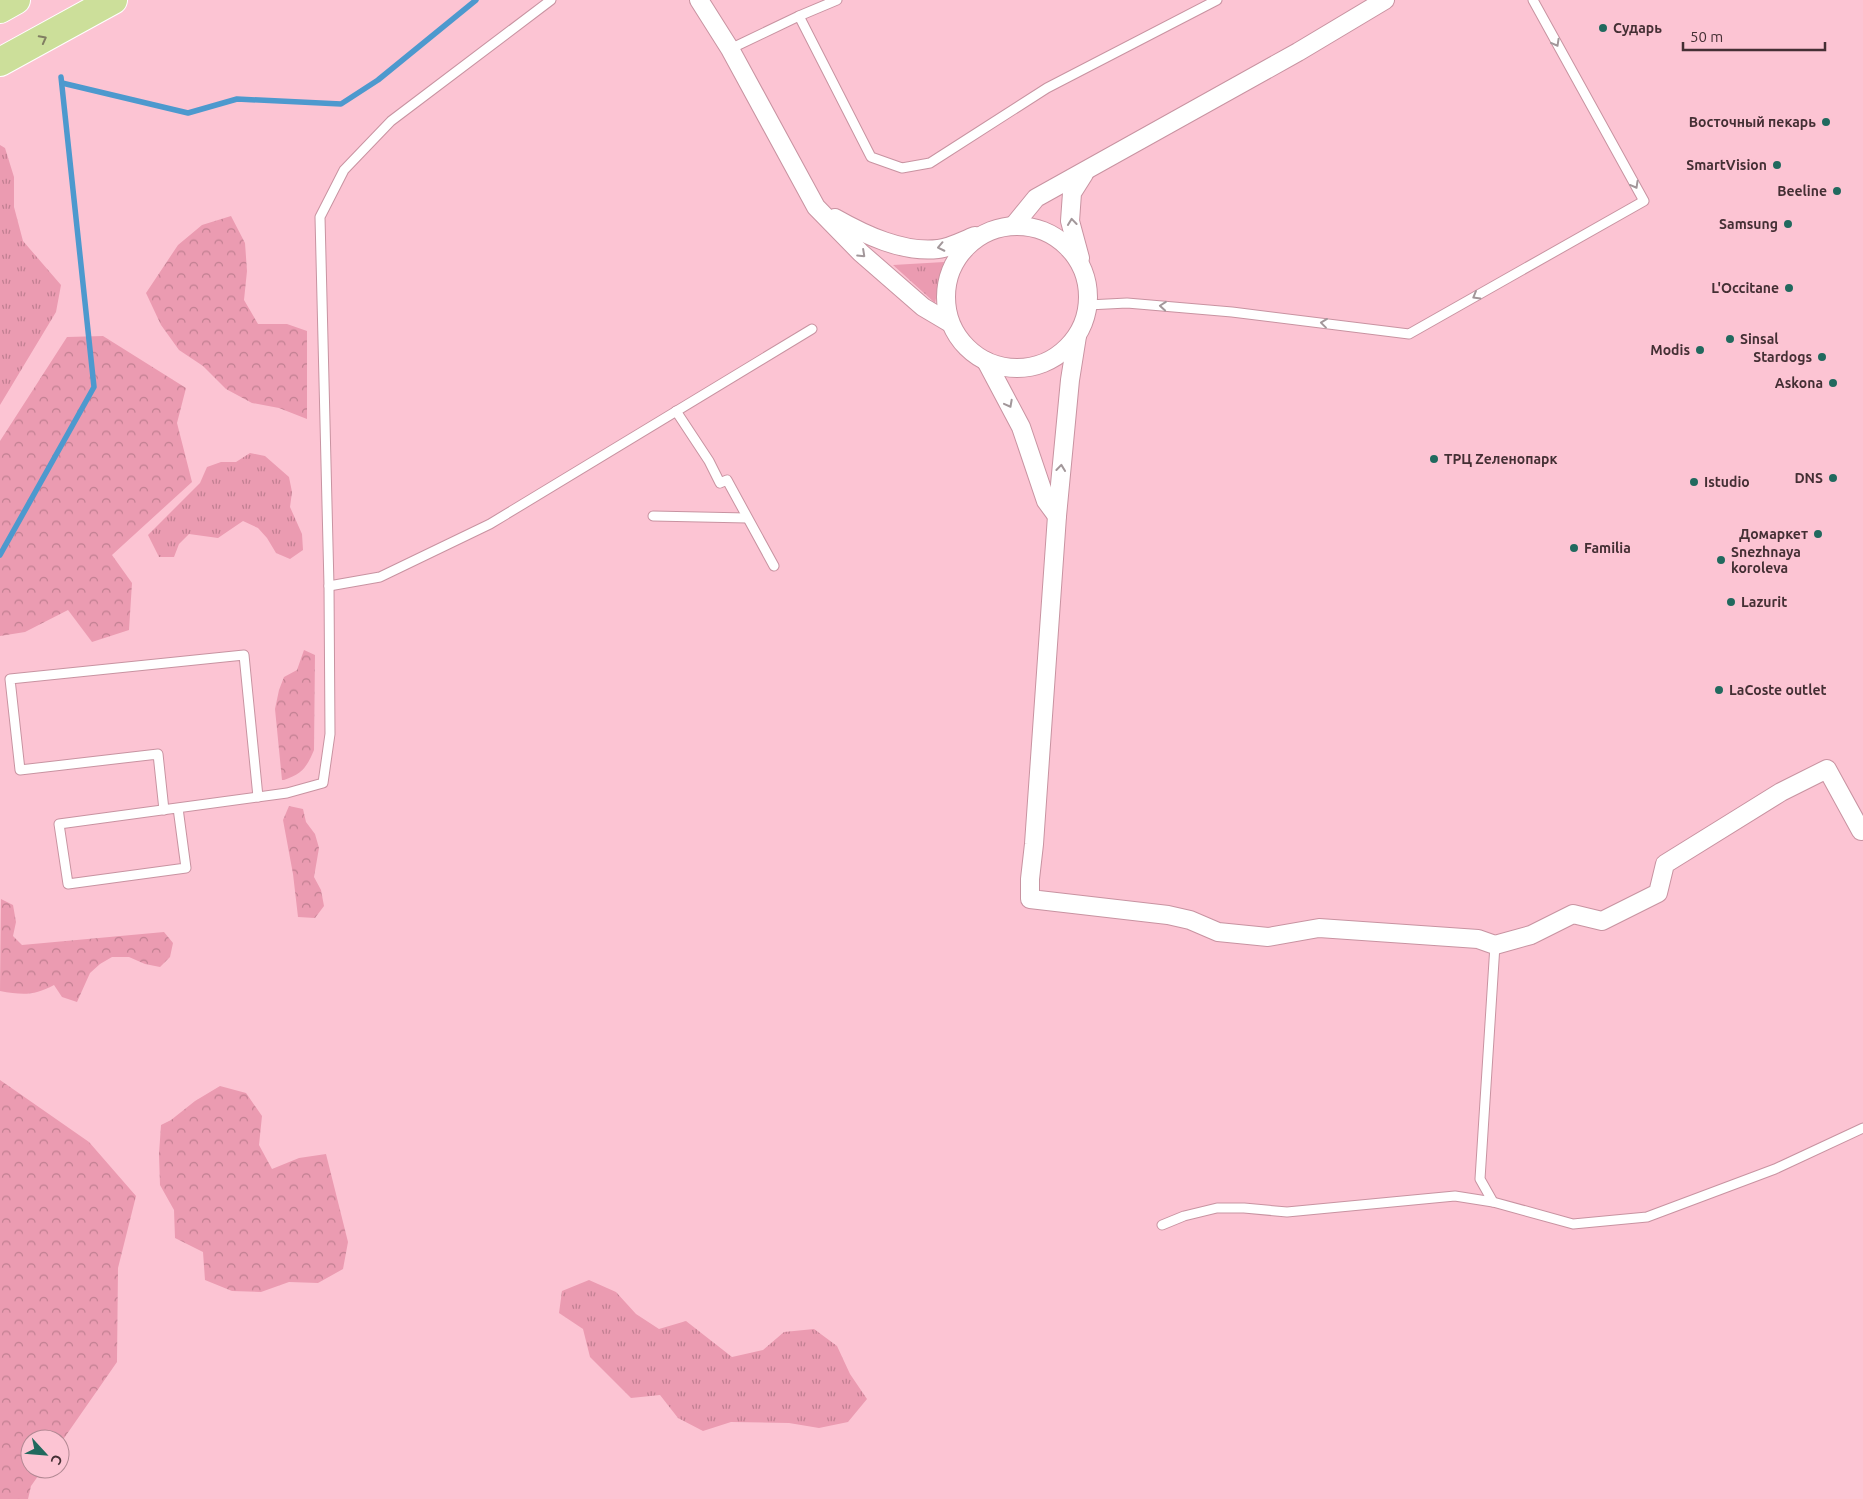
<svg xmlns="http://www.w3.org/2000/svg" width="1863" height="1499" viewBox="0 0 1863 1499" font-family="Ubuntu,sans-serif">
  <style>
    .grass { fill: url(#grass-tufts) }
    .forest { fill: url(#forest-crowns) }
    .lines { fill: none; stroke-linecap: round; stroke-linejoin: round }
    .stream { stroke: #4d99ce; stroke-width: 5.5 }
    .service-casing { stroke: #c893a1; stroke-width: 11 }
    .minor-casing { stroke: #c893a1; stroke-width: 20 }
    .trunk-casing { stroke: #fff; stroke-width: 30 }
    .service { stroke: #fff; stroke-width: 9 }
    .minor { stroke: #fff; stroke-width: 18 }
    .trunk { stroke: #ccdf9a; stroke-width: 28 }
    .oneway { stroke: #817e62 }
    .oneway2 { stroke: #a2979a }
    .poi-dot { fill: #21695e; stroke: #fcc4d3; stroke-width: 2 }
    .labels { text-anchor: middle; stroke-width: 4.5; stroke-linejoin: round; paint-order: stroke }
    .poi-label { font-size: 14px; font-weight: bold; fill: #442f34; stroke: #fcc4d3; text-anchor: end }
  </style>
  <defs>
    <pattern id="grass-tufts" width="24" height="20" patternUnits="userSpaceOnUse" patternTransform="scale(1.25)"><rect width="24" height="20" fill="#eb9bb1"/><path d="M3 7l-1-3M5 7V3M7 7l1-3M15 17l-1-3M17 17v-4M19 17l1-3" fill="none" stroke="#c07f91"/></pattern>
    <pattern id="forest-crowns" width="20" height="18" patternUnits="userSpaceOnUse" patternTransform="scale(1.25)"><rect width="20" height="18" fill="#eb9bb1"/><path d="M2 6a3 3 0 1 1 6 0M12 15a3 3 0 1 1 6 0" fill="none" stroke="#c07f91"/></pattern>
  </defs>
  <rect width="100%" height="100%" fill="#fcc4d3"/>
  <g class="grass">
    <path d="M0,145L5,148L14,177V207L23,241L61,285L56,312L0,405Z"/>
    <path d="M944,262L935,303L893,265Z"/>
    <path d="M250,453L265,456L289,477L292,492L290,507L302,534L303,550L290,559L276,553L267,538L258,528L243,521L218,538L189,534L179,544L174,557H159L148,535L200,483L207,467L221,462H236Z"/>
    <path d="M589,1280L616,1292L636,1314L659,1329L686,1321L732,1357L763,1350L784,1332L814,1329L837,1346L850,1374L867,1399L848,1422L819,1428L789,1423L731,1422L703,1431L678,1418L660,1395L631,1398L590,1357L583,1329L559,1313L562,1291Z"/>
  </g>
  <g class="forest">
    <path d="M231,216L245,243L247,271L244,300L258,324H287L307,331V419L279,408L252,403L226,389L203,366L179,350L161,325L146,293L178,245L202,225Z"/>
    <path d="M103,336L186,388L177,423L192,482L112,555L132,583L129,630L92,642L68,610L25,632L0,636V441L67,337Z"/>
    <path d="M304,650L315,655L314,750C307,767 302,774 284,780H282L275,709L279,690L284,677L297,670Z"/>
    <path d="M289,806L303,809L306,822L315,834L319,848L314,877L321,890L324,906L315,918L298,917L293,874L283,820Z"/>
    <path d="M1,899L13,905L16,922L13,936L22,945L164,932L173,943L170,957L160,967L145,964L129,957H112L100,964L90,973L77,1002L62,997L54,985C34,996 22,995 0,991Z"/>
    <path d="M0,1080L89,1142L136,1196L118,1268L117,1362L60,1444V1439H30V1469H43L31,1486L28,1499H0Z"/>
    <path d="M220,1086L246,1093L262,1116L259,1145L272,1169L299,1158L326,1154L348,1242L343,1269L318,1283L289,1282L261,1292L232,1291L205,1280L203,1252L175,1238L174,1210L160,1185L159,1154L161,1125L171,1120L195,1101Z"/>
  </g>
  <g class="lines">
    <g class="stream">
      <path d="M62,83L188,113L237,99L341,104L378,80L476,0"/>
      <path d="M0,555L94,387L61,77"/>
    </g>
    <defs>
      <g id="service">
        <path d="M799,16L871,157L902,168L930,163L1047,88L1217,0"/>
        <path d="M730,49L799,16L837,0"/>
        <path d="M1088,305L1127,303L1232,312L1409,334L1644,201L1533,0"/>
        <path d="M676,411L709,461L720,483L727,480L774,566"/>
        <path d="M653,516L747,518"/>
        <path d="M329,586L380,577L490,524L812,329"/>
        <path d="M178,808L186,868L68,884L59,824L287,793L323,783L330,734L329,586L320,217L344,170L391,121L551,0"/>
        <path d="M164,810L158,754L20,770L10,679L244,655L258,797"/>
        <path d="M1493,1202L1480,1179L1495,945"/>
        <path d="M1162,1225L1184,1216L1217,1208H1244L1287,1212L1455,1196L1493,1202L1573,1224L1647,1217L1775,1169L1863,1128"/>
      </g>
      <g id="minor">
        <path d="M699,0L730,49L816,207L861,253L923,307L950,323"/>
        <path d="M835,218C865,235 903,253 938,249C950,248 964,240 975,236"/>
        <path d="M1014,225L1036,198L1298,52L1385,0"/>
        <circle cx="1017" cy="297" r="71"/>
        <path d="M1080,258L1070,221L1072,193L1084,174"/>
        <path d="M1077,336L1070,380L1057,516L1034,844L1030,879V899L1168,915L1190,920L1218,932L1268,937L1319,928L1478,939L1495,945L1531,935L1573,914L1602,921L1658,893L1665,864L1781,792L1827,769L1861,831L1863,830"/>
        <path d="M986,361L1021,427L1046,501L1057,516"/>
      </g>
      <g id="trunk">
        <path d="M0,9L16,0"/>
        <path d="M0,62L113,0"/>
      </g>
    </defs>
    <use href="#service" class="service-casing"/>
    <use href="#minor" class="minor-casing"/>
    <use href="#trunk" class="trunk-casing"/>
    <use href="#service" class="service"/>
    <use href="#minor" class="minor"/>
    <use href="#trunk" class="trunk"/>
  </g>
  <defs><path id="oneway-chevron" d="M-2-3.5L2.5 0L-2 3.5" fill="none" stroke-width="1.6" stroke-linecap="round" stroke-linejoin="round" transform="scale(1.25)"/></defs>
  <use class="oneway" href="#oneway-chevron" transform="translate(43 39) rotate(-28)"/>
  <g class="oneway2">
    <use href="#oneway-chevron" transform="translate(1556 43) rotate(61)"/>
    <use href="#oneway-chevron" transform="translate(1635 185) rotate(61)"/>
    <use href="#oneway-chevron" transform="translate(1072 222) rotate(-96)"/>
    <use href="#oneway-chevron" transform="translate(941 247) rotate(168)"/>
    <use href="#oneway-chevron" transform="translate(862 254) rotate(43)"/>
    <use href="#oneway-chevron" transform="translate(1476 296) rotate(150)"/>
    <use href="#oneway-chevron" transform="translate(1163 306) rotate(-175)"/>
    <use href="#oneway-chevron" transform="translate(1324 323) rotate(-173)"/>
    <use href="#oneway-chevron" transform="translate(1009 404) rotate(62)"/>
    <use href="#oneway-chevron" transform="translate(1061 468) rotate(-84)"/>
  </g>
  <g class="poi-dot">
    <circle cx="1603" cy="28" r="5"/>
    <circle cx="1826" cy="122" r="5"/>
    <circle cx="1777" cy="165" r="5"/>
    <circle cx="1837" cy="191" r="5"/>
    <circle cx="1788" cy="224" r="5"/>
    <circle cx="1789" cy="288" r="5"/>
    <circle cx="1730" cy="339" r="5"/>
    <circle cx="1700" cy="350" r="5"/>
    <circle cx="1822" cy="357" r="5"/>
    <circle cx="1833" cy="383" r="5"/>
    <circle cx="1434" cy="459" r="5"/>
    <circle cx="1833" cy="478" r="5"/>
    <circle cx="1694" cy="482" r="5"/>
    <circle cx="1818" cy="534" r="5"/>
    <circle cx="1574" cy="548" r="5"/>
    <circle cx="1721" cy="560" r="5"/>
    <circle cx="1731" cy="602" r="5"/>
    <circle cx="1719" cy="690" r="5"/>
  </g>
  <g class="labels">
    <g class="poi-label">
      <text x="1613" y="33" text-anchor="start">Сударь</text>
      <text x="1816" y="127">Восточный пекарь</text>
      <text x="1767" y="170">SmartVision</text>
      <text x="1827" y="196">Beeline</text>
      <text x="1778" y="229">Samsung</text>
      <text x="1779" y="293">L'Occitane</text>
      <text x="1740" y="344" text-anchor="start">Sinsal</text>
      <text x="1690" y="355">Modis</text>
      <text x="1812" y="362">Stardogs</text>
      <text x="1823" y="388">Askona</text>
      <text x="1444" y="464" text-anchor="start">ТРЦ Zеленопарк</text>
      <text x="1823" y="483">DNS</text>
      <text x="1704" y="487" text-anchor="start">Istudio</text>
      <text x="1808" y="539">Домаркет</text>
      <text x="1584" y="553" text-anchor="start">Familia</text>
      <text x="1731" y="557" text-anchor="start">Snezhnaya<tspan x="1731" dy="16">koroleva</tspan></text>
      <text x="1741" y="607" text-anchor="start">Lazurit</text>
      <text x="1729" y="695" text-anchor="start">LaCoste outlet</text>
    </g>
  </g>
  <g transform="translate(45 1454) rotate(116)"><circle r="24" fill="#fcc4d3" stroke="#b28893"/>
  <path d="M0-4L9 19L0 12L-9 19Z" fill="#21695e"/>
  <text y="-8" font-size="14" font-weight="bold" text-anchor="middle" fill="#442f34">С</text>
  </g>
  <path d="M1683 42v8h142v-8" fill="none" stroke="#442f34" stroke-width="2.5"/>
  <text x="1690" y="42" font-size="15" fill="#442f34" stroke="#fcc4d3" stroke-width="4" paint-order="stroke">50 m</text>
</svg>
